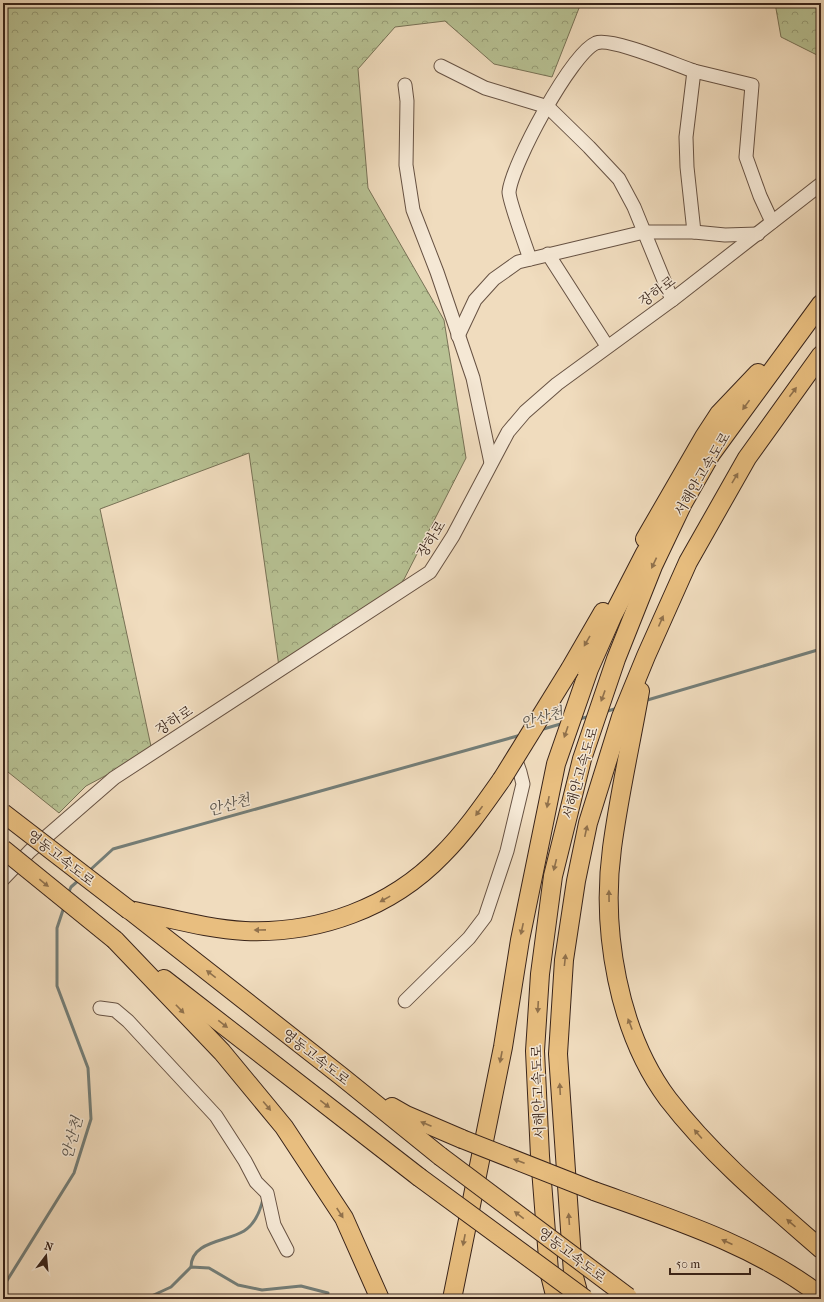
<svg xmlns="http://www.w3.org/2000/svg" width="824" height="1302" viewBox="0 0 824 1302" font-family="'IM FELL French Canon','Noto Serif KR',serif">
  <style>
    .forest { fill: url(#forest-crowns); stroke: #787256 }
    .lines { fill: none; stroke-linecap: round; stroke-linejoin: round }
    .stream { stroke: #747e78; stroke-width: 3 }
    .minor-casing { stroke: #675243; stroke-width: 15 }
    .highway-casing { stroke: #39241a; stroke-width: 20 }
    .minor { stroke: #f5e8d5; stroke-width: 13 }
    .highway { stroke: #e8be7f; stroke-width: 18 }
    .highway-bridge-casing { stroke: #39241a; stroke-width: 20; stroke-linecap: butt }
    .highway-bridge { stroke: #e8be7f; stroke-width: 18 }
    .oneway { fill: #90714c }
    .labels { text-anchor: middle; stroke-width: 3; stroke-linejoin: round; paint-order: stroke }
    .street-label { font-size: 14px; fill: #39241a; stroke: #f5e8d5 }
    .water-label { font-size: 15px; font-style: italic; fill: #565149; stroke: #f5e8d5 }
  </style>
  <defs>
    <pattern id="forest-crowns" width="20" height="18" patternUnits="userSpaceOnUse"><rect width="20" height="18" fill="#b7c193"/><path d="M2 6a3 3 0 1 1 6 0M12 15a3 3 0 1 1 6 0" fill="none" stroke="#969d77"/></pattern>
  </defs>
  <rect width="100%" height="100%" fill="#f0dcbe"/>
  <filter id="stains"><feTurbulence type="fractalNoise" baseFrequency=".005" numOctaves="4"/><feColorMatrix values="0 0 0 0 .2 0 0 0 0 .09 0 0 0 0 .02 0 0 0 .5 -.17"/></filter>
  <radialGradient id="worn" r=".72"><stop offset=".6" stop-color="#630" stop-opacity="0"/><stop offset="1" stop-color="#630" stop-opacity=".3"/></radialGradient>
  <g class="forest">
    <path d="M3,3H581L552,77L494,64L445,21L395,27L358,69L368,188L444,320L466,458L397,593L280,674L249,453L100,509L152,751L86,786L59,813L3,768Z"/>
    <path d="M775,3H821V57L781,37Z"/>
  </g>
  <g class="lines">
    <g class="stream">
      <path d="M644,701L821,649"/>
      <path d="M604,712L618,708"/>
      <path d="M579,719L591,716"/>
      <path d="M540,730L564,723"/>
      <path d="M89,871L113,849L521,735"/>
      <path d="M68,894L71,887L79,880"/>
      <path d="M191,1267C191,1241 226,1242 244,1231C255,1224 260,1212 263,1199"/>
      <path d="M3,1287L74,1173L91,1119L88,1068L57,986V928L64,907"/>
      <path d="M145,1299L171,1287L191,1267L209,1268L238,1285L262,1290L301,1286L328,1293"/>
    </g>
    <defs>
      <g id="minor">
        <path d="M441,66L485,88L548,107L589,147L619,179L634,207L672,300"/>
        <path d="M405,85L407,101L406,165L413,210L437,272L473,378L491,463"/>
        <path d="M694,232L687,167L686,137L694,71L752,85L746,157L760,196L772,222"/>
        <path d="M548,254L607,346"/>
        <path d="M530,259C526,247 509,201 509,192C512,164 571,54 596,43C611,37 676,65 694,71"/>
        <path d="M458,336L475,300L494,279L518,262L644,232H694L725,235L758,234"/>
        <path d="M3,879L30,851L114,778L430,572L453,536L508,432L525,412L557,384L672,300L821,184"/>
        <path d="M405,1001L469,938L485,917L507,851L523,784L520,772L514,755"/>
        <path d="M100,1008L115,1010L128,1021L216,1116L245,1161L256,1182L267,1193L274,1225L287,1250"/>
      </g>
      <g id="highway">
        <path d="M645,539L704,437L719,414L758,373"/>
        <path d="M570,669L603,612"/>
        <path d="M640,691C631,743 619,795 612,848C601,930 618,1032 668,1099C712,1156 767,1202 821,1249"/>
        <path d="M129,910C167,917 206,929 245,931C318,934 391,908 442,855C465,832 483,806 502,779"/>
        <path d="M132,912L341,1076L440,1156"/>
        <path d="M115,940L222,1052L284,1127L344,1218L380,1299"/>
        <path d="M164,979L419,1177"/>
        <path d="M392,1107L406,1115L462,1139"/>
        <path d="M594,1191C672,1219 755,1245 821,1296"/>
        <path d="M452,1299L503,1047L520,940L556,764L589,669L612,617L645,553L659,531"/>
        <path d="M556,1299L549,1271L540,1156L535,1051L540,974L553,876L582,759L616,659L653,566L683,503L711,454L727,432L821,304"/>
        <path d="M580,1299L573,1273L558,1054L564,960L576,881L588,823L621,717L646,656L688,562L747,458L821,355"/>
      </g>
    </defs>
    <use href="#minor" class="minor-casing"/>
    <use href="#highway" class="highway-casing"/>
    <use href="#minor" class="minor"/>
    <use href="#highway" class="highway"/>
    <defs>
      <g id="highway-bridge">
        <path d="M502,779L570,669"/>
        <path d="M3,813L129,910"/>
        <path d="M3,849L115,940"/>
        <path d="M462,1139L594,1191"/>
        <path d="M440,1156L628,1297"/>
        <path d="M419,1177L585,1299"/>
      </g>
    </defs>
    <use href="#highway-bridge" class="highway-bridge-casing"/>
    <use href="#highway-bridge" class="highway-bridge"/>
  </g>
  <defs><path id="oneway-solid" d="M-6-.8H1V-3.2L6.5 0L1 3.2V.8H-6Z"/></defs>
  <g class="oneway">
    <use href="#oneway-solid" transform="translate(793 392) rotate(-53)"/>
    <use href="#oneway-solid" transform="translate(746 405) rotate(126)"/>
    <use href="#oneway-solid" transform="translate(735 478) rotate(-59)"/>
    <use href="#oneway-solid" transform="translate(654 563) rotate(115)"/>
    <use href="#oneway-solid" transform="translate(661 621) rotate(-66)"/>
    <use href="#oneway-solid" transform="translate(587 641) rotate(120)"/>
    <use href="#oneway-solid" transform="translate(603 696) rotate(110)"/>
    <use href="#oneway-solid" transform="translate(566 732) rotate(109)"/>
    <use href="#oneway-solid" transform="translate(548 802) rotate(101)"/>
    <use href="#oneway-solid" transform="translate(479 811) rotate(126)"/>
    <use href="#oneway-solid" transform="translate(586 831) rotate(-78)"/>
    <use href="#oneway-solid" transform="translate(555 865) rotate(104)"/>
    <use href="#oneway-solid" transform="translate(44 883) rotate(39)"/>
    <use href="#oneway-solid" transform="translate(609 896) rotate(-91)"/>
    <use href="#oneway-solid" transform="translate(385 899) rotate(151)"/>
    <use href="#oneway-solid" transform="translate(522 929) rotate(102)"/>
    <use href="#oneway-solid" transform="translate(260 930) rotate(179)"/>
    <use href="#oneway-solid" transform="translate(565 960) rotate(-84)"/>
    <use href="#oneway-solid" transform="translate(211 974) rotate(-142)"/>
    <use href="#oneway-solid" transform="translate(538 1007) rotate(93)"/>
    <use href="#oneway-solid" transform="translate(180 1009) rotate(46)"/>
    <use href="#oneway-solid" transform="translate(223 1024) rotate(38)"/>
    <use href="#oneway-solid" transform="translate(630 1024) rotate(-111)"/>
    <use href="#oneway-solid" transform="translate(501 1057) rotate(101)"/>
    <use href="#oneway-solid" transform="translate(560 1089) rotate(-93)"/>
    <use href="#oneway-solid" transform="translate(325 1104) rotate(38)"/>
    <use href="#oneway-solid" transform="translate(267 1106) rotate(50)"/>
    <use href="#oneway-solid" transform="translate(426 1124) rotate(-157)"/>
    <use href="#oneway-solid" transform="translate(698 1134) rotate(-131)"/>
    <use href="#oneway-solid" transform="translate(519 1161) rotate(-159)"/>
    <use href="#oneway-solid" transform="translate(340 1213) rotate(57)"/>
    <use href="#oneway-solid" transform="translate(519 1215) rotate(-143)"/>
    <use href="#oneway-solid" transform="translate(569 1219) rotate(-94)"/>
    <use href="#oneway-solid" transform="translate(791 1223) rotate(-139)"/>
    <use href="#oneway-solid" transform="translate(464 1240) rotate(101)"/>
    <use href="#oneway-solid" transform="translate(727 1242) rotate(-156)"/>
  </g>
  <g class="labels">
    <g class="street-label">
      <text transform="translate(657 291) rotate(-36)" y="5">장하로</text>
      <text transform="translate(702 474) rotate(-59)" y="5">서해안고속도로</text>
      <text transform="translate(431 539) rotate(-58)" y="5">장하로</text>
      <text transform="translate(174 720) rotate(-33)" y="5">장하로</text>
      <text transform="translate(580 773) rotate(-74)" y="5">서해안고속도로</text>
      <text transform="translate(61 858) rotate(38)" y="5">영동고속도로</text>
      <text transform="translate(316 1057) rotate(38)" y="5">영동고속도로</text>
      <text transform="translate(538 1092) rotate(-92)" y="5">서해안고속도로</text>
      <text transform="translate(572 1255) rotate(37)" y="5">영동고속도로</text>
    </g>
    <g class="water-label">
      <text transform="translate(542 718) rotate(-16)" y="5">안산천</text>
      <text transform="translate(229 805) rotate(-16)" y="5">안산천</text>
      <text transform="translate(72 1138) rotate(-75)" y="5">안산천</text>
    </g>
  </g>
  <rect width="824" height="1302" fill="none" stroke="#f0dcbe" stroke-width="16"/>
  <rect x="4" y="4" width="816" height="1294" fill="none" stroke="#39241a" stroke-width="2"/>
  <rect x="8" y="8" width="808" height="1286" fill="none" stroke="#39241a"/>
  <g transform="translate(46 1256) rotate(16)" stroke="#f5e8d5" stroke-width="3" paint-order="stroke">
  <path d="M0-3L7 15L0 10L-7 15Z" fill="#39241a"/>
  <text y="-6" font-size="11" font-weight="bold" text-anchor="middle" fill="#39241a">N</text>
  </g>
  <path d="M670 1268v6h80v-6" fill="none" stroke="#39241a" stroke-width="2"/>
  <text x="676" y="1268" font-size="12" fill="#39241a" stroke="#f5e8d5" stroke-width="3" paint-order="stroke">50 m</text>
  <rect width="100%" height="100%" filter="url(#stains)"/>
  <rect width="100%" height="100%" fill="url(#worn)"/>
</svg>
